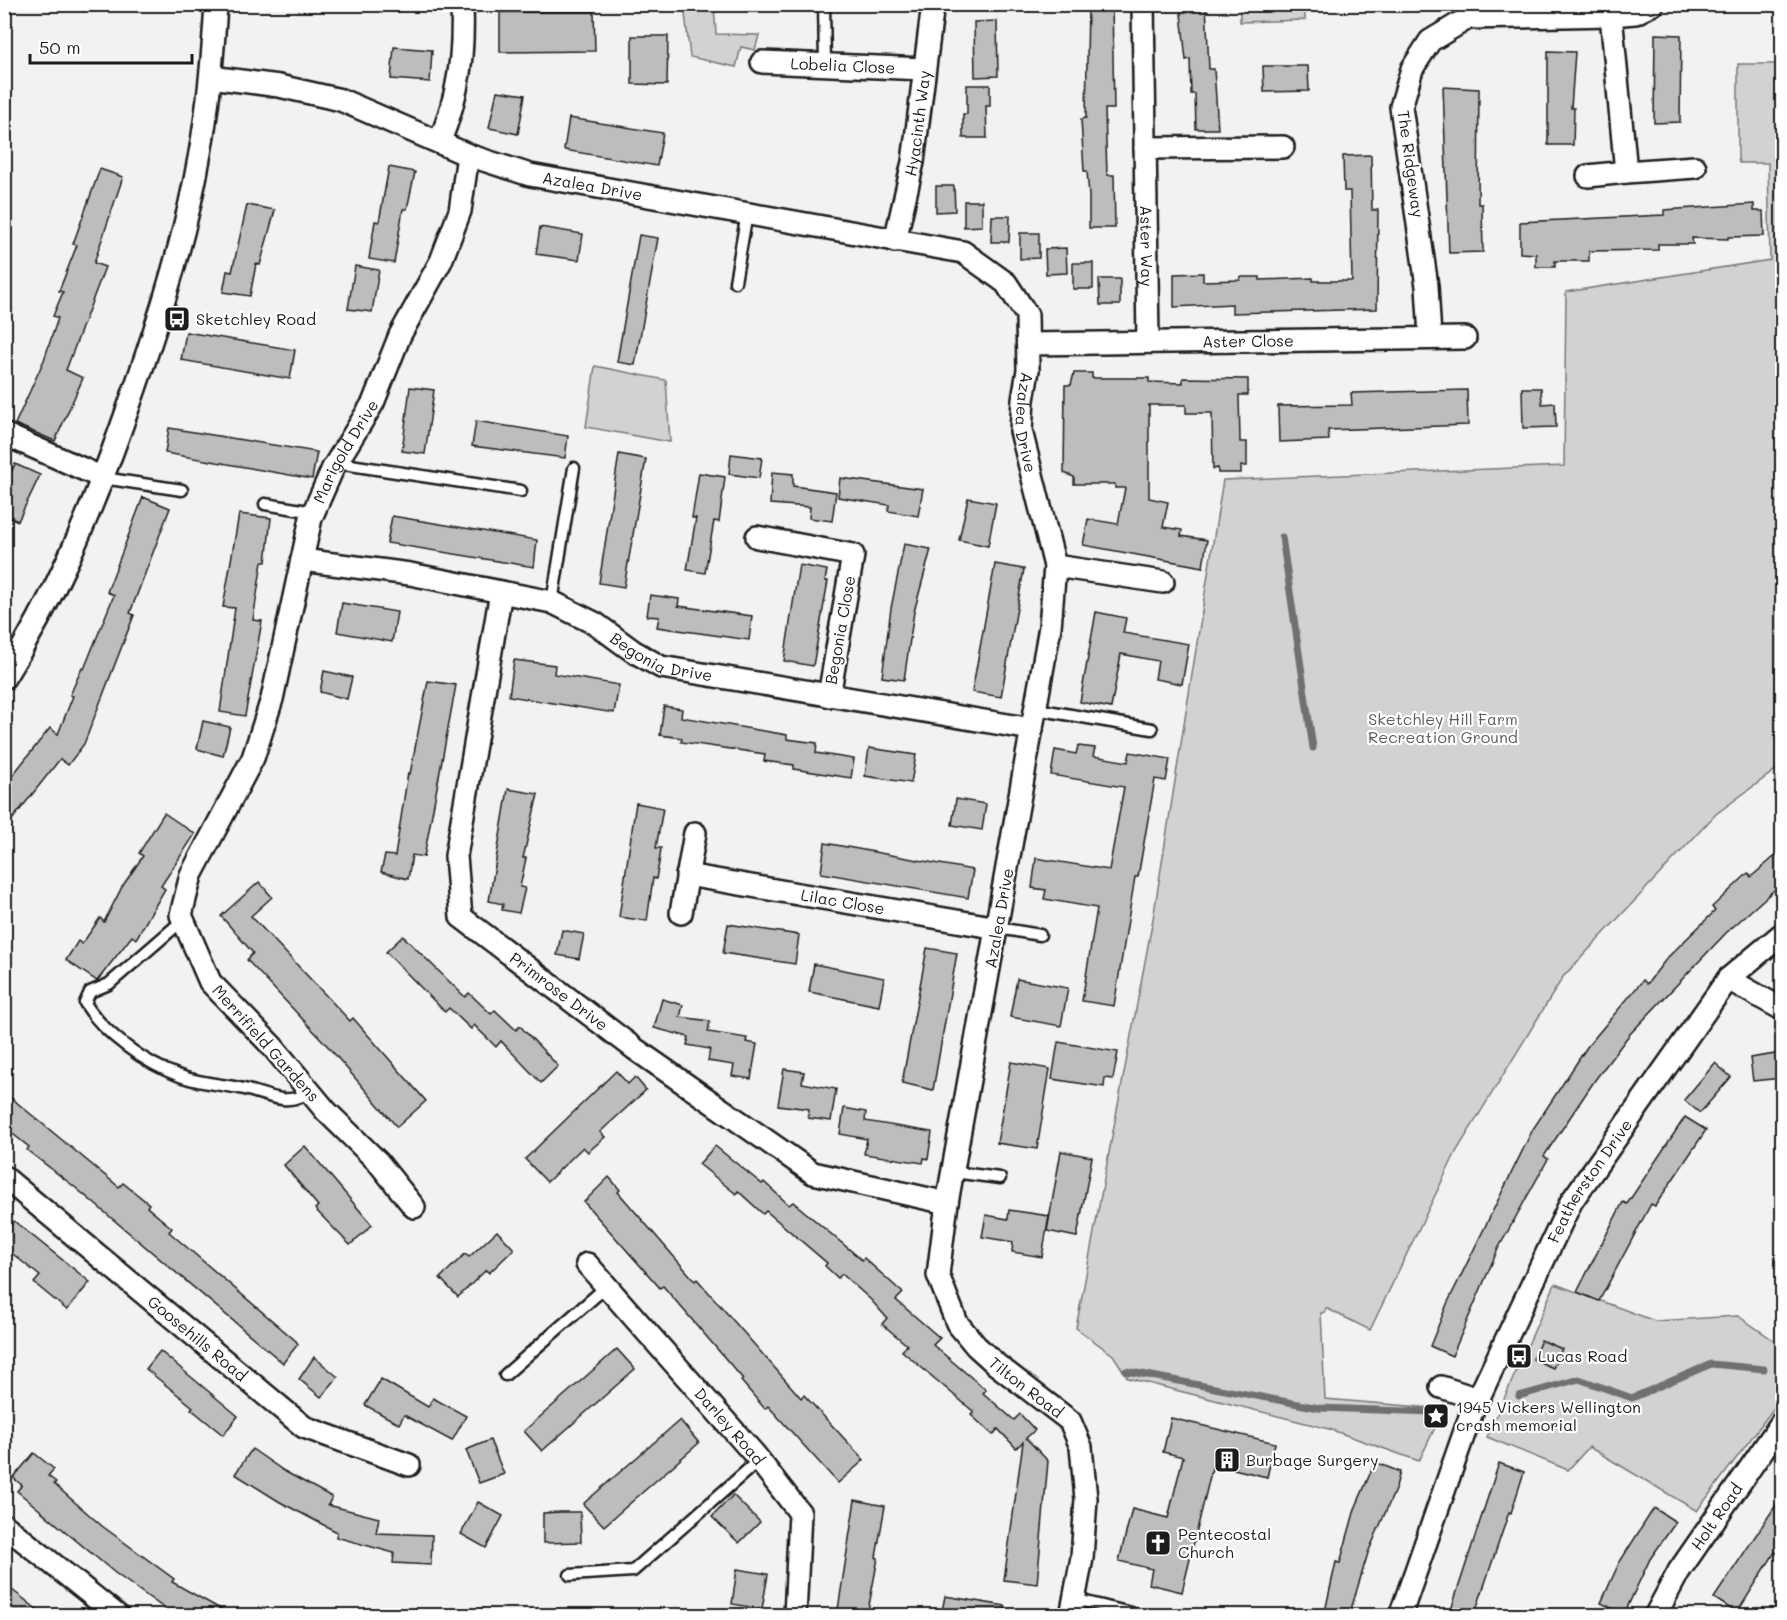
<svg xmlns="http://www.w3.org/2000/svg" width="1787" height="1620" viewBox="0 0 1787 1620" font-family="Mali,sans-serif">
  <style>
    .green { fill: #d2d2d2; stroke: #777; stroke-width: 1.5 }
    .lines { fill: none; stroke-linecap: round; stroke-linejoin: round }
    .stream { stroke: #707070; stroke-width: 7 }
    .building { fill: #bdbdbd; stroke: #1c1c1c; stroke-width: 1.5 }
    .service-casing { stroke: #1c1c1c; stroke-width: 15 }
    .minor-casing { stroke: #1c1c1c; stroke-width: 26 }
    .service { stroke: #fff; stroke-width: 10 }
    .minor { stroke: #fff; stroke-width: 21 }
    .labels { text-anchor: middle; stroke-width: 4.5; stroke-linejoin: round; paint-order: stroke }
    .street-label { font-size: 16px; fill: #1c1c1c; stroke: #fff }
    .poi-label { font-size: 16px; fill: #1c1c1c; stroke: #fff; text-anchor: start }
    .park-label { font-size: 16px; fill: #5c5c5c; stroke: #fff }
  </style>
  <rect width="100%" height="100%" fill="#f2f2f2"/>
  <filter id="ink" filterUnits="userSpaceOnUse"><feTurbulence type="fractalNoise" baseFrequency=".0167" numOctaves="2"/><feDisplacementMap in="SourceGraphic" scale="12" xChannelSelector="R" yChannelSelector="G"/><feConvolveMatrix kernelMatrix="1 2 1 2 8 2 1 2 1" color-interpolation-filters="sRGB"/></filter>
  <g filter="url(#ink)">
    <g class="green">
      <path d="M684,5H714L716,34L759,35L755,50L741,47L736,67L690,57Z"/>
      <path d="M1240,5H1305V20L1240,22Z"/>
      <path d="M1738,64H1782V765L1716,814L1563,977L1456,1152L1370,1330L1326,1308L1325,1312L1321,1313L1325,1399L1444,1409L1419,1461L1329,1429L1128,1378L1113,1355L1076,1328L1153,919L1223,480L1564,466L1566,292L1770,260L1768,163H1739L1738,158Z"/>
      <path d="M595,366L666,380L670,442L586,427Z"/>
      <path d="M1555,1284L1655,1321L1738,1316L1782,1346V1397L1697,1511L1589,1447L1568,1470L1487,1437Z"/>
    </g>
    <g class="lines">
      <g class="stream">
        <path d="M1282,537L1313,748"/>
        <path d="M1126,1371L1319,1408L1434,1412"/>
        <path d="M1519,1396L1579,1379L1632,1398L1711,1364L1764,1369"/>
      </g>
    </g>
    <g class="building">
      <path d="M1088,4H1112L1114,109H1105L1107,175H1114L1115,228H1089V195L1087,171H1084L1081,119L1086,118Z"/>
      <path d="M1180,4H1206L1209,69H1214L1218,129H1196L1195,94H1191L1190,59L1186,60Z"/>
      <path d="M500,12H594L595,51L500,52Z"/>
      <path d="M997,21L998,76L975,77L974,22Z"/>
      <path d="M1655,34L1681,35L1680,122L1654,123Z"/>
      <path d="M632,36H668L667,85L632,84Z"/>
      <path d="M394,47L432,50L430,82L391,79Z"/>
      <path d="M1548,51L1575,52L1571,108H1574L1573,145H1548Z"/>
      <path d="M1263,66H1308L1309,91L1264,92Z"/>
      <path d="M967,85H990V106H986L987,138H963V114H967Z"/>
      <path d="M1443,87L1479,89L1478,204H1482L1483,252L1449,253Z"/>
      <path d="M497,91L525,95L518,134L489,128Z"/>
      <path d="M569,118L663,133L657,166L564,150Z"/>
      <path d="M1371,155L1372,210H1378L1377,309L1232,313V304L1174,307V274L1203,273V281L1240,280V277H1260V280L1313,278V281H1352L1350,191H1344L1343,156Z"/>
      <path d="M389,167L415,172L407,209H403L394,263L369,259L375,221L379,222Z"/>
      <path d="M100,169L123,177L94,263L105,267L66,370L83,378L55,441L15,424L44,360L58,318L53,316L63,292L59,291L77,245L73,244Z"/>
      <path d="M936,186H954L955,211L936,212Z"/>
      <path d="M964,201H982V226L964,227Z"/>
      <path d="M1754,204V211H1763L1764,236L1728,237V239L1692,238L1693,244H1658V250L1589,251V261H1555V267H1536V254L1520,253V222L1664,215V210Z"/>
      <path d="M247,205L275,210L260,265L256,264L250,296L223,292L227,271L232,272Z"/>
      <path d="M992,216H1010L1009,242H991Z"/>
      <path d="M540,227L583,234L579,260L536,254Z"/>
      <path d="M1020,233H1039V258L1020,259Z"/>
      <path d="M639,235L658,238L635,365L617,362Z"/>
      <path d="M1066,248L1067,273L1046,274L1045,249Z"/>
      <rect x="1073" y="263" width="20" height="26"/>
      <path d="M355,266L379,270L372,312L348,309Z"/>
      <path d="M1099,279H1120V305H1100Z"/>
      <path d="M186,332L295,350L290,379L181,360Z"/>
      <path d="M1074,373H1092V378H1149V382L1183,383V378L1248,379V395H1239L1240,442H1247V466H1241V473H1218V468L1213,469L1212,413H1186V405H1149V498L1168,502L1163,527L1182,530L1181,536L1207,540L1203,567L1083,545L1088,519L1118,524L1125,488H1115V484H1074V477L1064,473L1065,385H1071Z"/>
      <path d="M410,387L434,390L425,454L402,451Z"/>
      <path d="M1522,388H1541L1542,404L1555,403L1556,427L1523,428Z"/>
      <path d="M1467,390L1468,425L1328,430L1329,440L1279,442L1278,406L1352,405L1351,393Z"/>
      <path d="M476,421L568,436L565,458L472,446Z"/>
      <path d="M169,428L317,452L312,479L165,453Z"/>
      <path d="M619,454L646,459L624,587L599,583Z"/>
      <path d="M731,454L762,458L759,478L729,474Z"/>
      <path d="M15,464L40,475L18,521L4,515V488Z"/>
      <path d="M772,472L793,474V486L836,492L832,521L809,518L810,507L770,504Z"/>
      <path d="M699,473L725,477L719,522L714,521L705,573L687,570L696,518H692Z"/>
      <path d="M840,478L923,489L918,516L888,511L889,505L838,497Z"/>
      <path d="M143,497L170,508L130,613L134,615L84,744L68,765L60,759L4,830V786L50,728L58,734L73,696L70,695L82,668L84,669L114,595L107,592Z"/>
      <path d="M968,498L996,503L988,546L959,540Z"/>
      <path d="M239,514L271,518L266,562H262L253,620L262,621L245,716L220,712L235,608L223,607Z"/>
      <path d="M392,516L537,540L534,567L387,543Z"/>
      <path d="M904,544L931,549L914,612L904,680L882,677L891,608Z"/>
      <path d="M995,564L1024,569L1001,697L972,692Z"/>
      <path d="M799,565L827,570L825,581H828L813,666L784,661Z"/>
      <path d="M650,595L679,599L678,606L752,616L749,640L657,627L659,617L647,616Z"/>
      <path d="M342,603L397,612L392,642L337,632Z"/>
      <path d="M1096,612L1126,618L1123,633L1189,644L1182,684L1155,679L1158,661L1121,654L1111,708L1080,702Z"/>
      <path d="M514,660L555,665L554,674L619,685L614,713L509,696Z"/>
      <path d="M324,671L352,677L347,699L320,692Z"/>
      <path d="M428,681L456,685L424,857L412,855L408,879L381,872L385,855L395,856L408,773L410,774Z"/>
      <path d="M664,706L682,709L681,717L787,735V739L817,743L816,753L854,759L851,778L794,769V765L764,761L765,754L681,742L682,738L660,735Z"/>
      <path d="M203,721L230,727L223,756L197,749Z"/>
      <path d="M1078,746L1095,748L1093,756L1128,762L1130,752L1170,759L1166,781L1155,779L1138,877H1135L1114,1006L1082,1001L1097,908L1044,899L1046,890L1032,888L1036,858L1109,870L1124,787L1051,775L1055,750L1076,754Z"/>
      <path d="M869,748L916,755L911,783L865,776Z"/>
      <path d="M508,789L538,794L523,858H526L520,887L525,888L519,913L502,910L503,904L489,901Z"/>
      <path d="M956,799L986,804L982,830L952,825Z"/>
      <path d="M636,803L663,808L656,848H661L659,863L656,879L653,878L647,921L619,917Z"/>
      <path d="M164,813L195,834L161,886L165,889L136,939L132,936L97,981L66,960L78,941L82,944L100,918L104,922L122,887L143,856L139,853Z"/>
      <path d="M825,843L973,870L968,898L821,873Z"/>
      <path d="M1782,850V883L1726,933L1629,1035L1595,1080L1544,1156L1548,1159L1498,1249L1452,1356L1430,1346L1447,1304L1533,1129L1587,1047L1643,980L1647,984L1667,958L1715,911L1712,907L1748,873L1751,877Z"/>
      <path d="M259,882L272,897L251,916L350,1021L353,1018L426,1101L397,1127L325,1043L247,960L253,953L221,916Z"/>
      <path d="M728,924L799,935L795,964L723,953Z"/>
      <path d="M562,930L584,934L579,959L557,955Z"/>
      <path d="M403,936L465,997L469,993L491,1014L495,1010L516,1030L520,1026L558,1066L541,1083L501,1041L496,1047L474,1025L471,1029L449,1008L445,1012L386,952Z"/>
      <path d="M927,948L957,953L933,1090L902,1083Z"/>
      <path d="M814,964L884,978L879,1006L809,992Z"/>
      <path d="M1017,979L1068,988L1061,1026L1010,1017Z"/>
      <path d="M662,999L683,1005L680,1017L710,1021L708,1032L747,1038L746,1042L757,1044L751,1079L732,1076L734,1065L708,1061L710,1049L687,1045L689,1037L654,1028Z"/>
      <path d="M1058,1042L1118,1052L1113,1079L1105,1078L1104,1087L1052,1079Z"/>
      <path d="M1782,1053V1078L1753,1081L1750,1058Z"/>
      <path d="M1011,1062L1050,1069L1037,1149L997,1143Z"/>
      <path d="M1715,1063L1731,1077L1700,1113L1684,1100Z"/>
      <path d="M784,1069L804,1072L802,1083L836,1089L831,1121L808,1118L809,1109L778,1105Z"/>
      <path d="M616,1071L628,1084L635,1077L646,1090L600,1132L605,1137L588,1152L583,1147L547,1182L525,1159Z"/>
      <path d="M4,1092L119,1187L123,1183L149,1204L147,1207L172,1228L169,1232L296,1341L298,1344L283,1363L76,1188L27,1150L29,1147L4,1127Z"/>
      <path d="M844,1108L866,1112L865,1121L932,1132L928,1159L924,1158L923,1163L864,1154L867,1139L840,1134Z"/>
      <path d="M1685,1117L1706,1130L1655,1206L1651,1204L1599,1301L1577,1292L1623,1202L1627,1204Z"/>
      <path d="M305,1146L372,1225L350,1245L315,1209L318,1206L284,1165Z"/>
      <path d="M715,1146L762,1184L764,1182L789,1205L793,1202L862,1260L864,1258L903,1293L896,1300L940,1338L933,1345L986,1390L983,1393L1014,1420L1020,1414L1035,1430L1026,1438L1048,1461L1037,1584L1004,1580L1023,1442L1016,1448L998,1429L993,1435L971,1415L974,1412L902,1351L907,1345L882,1324L887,1318L871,1300L842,1274L838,1278L825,1266L827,1263L766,1211L763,1214L738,1191L736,1194L699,1164Z"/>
      <path d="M1061,1151L1092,1157L1077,1237L1047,1231Z"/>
      <path d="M609,1177L620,1190L618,1192L695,1281L697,1279L801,1398L804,1395L864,1460L838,1483L768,1406L765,1409L741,1381L743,1379L663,1286L660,1288L584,1202Z"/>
      <path d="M1009,1210L1049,1216L1042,1257L1012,1252L1013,1242L982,1237L986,1215L1008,1219Z"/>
      <path d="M14,1221L90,1282L67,1310L34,1283L40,1276L4,1247V1232Z"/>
      <path d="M497,1231L514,1249L489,1273L486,1270L458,1297L440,1278L465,1254L469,1257Z"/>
      <path d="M1541,1340L1562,1349L1553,1368L1533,1359Z"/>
      <path d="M617,1349L635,1369L542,1451L524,1431Z"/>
      <path d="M160,1351L238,1416L223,1435L191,1409L193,1407L146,1369Z"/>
      <path d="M314,1357L338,1377L321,1397L299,1379Z"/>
      <path d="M381,1379L428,1407L433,1398L466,1416L452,1441L404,1415L399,1424L365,1405Z"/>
      <path d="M1171,1418L1275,1443L1267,1477L1213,1464L1182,1592L1149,1584L1152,1569L1119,1561L1132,1509L1168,1518L1183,1457L1163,1452Z"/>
      <path d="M680,1420L699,1443L604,1526L583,1504Z"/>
      <path d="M490,1440L504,1474L479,1483L466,1450Z"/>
      <path d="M252,1449L284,1471L332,1497L328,1505L379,1518L376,1533L432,1535L431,1565L393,1563L394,1553L336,1537L337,1532L280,1502L235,1474Z"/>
      <path d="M34,1453L54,1469L48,1476L56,1482L54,1484L102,1526L174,1579L172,1582L233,1616H175L115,1573L17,1491L22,1485L13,1478Z"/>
      <path d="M1375,1462L1400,1472L1395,1490L1368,1553L1349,1616H1324L1336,1562L1340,1563L1355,1509Z"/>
      <path d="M1499,1463L1524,1472L1511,1513L1509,1512L1474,1616H1449Z"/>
      <path d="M733,1495L760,1522L739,1543L712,1517Z"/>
      <path d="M1782,1496V1557L1775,1552L1737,1613L1714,1598Z"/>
      <path d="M855,1500L885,1506L876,1557L878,1558L867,1616H837Z"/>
      <path d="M478,1502L503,1516L486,1548L461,1534Z"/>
      <path d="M1654,1508L1676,1522L1650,1559L1624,1614L1601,1603L1619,1563Z"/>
      <path d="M561,1512H580L581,1542L543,1543V1513Z"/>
      <path d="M737,1569L768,1574L762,1609L732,1604Z"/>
      <path d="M4,1584L24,1599L45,1616H4Z"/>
      <path d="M945,1596L1005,1606V1616H941Z"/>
    </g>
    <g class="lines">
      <defs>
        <g id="service">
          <path d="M824,4L825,65"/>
          <path d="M735,282L747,213"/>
          <path d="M337,463L521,491"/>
          <path d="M103,478L182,490"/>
          <path d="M265,504L314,512"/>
          <path d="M552,602L574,468"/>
          <path d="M1036,709L1152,729"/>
          <path d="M183,920L109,984L90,992L85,1003C104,1034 146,1064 180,1076C201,1084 223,1084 244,1089C269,1095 286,1107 310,1092"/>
          <path d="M998,928L1040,935"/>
          <path d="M953,1172L1000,1178"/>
          <path d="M505,1375L607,1286"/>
          <path d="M570,1575L633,1571L759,1460"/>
          <path d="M1074,1599L1143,1616"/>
        </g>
        <g id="minor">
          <path id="s1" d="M1143,4L1148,341"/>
          <path d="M1611,15L1626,172L1695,167"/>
          <path id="s2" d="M762,62L924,69"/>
          <path id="s3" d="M211,77L279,86L341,100L468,155L530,175L963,252L1006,283L1027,315L1028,370L1023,400L1021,431L1055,566L1050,627L947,1203L938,1275L957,1323L976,1346L997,1365L1070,1421L1081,1447L1086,1499L1082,1558L1071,1616"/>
          <path d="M440,141C459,93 464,56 462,4"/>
          <path d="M1145,148L1283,147"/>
          <path d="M1588,176L1626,172"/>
          <path id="s4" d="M895,241L913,162L933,4"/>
          <path d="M1430,337L1427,286L1401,107L1412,69L1430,41L1468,18L1611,15L1635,13L1653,4"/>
          <path id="s5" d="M1029,344L1465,338"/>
          <path d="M4,434L103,478"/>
          <path d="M757,537L853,555L829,696"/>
          <path id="s6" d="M302,560L410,574L552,602L596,624L633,651L661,667L1032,729"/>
          <path d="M1055,566L1163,582"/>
          <path id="s7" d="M501,592L456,856L461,917L635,1049L813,1173L947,1203"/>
          <path d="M4,678C54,600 90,514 121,428C153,339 184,246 200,153C209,104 213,54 216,4"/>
          <path id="s8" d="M687,875L998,928"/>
          <path d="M681,913L695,833"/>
          <path d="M1728,979L1782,1009"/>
          <path id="s9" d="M4,1177L304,1427L409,1465"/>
          <path id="s10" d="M414,1207L378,1162L326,1111L272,1046L210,982L181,915L191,875L253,758L272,699L311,518L333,468L373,403L400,335L441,261L460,211L468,155"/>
          <path id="s11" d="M587,1264L755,1455L800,1513L795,1616"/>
          <path d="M1441,1387L1478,1399"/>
          <path d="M4,1525L118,1616"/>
          <path id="s12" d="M1400,1616L1471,1414L1571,1202L1728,979L1782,934"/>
          <path id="s13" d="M1655,1616L1679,1571L1782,1422"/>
        </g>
      </defs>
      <use href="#service" class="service-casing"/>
      <use href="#minor" class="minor-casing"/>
      <use href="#service" class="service"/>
      <use href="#minor" class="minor"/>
    </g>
  </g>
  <defs>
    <symbol id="bus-square" viewBox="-11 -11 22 22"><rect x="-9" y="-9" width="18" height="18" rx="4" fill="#1c1c1c" stroke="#fff"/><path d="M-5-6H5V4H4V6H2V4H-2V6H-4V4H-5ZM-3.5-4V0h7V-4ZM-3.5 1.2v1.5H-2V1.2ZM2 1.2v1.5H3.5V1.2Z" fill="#fff"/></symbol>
    <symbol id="sight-square" viewBox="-11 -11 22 22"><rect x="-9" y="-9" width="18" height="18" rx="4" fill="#1c1c1c" stroke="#fff"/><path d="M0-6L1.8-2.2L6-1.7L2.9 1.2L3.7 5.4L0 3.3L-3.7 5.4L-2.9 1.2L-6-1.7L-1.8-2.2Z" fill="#fff"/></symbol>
    <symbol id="building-square" viewBox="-11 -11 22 22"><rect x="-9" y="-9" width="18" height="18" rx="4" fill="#1c1c1c" stroke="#fff"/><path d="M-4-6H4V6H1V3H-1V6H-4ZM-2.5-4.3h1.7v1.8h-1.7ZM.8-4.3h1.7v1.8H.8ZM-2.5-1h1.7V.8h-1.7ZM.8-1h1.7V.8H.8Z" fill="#fff"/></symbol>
    <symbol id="church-square" viewBox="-11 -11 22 22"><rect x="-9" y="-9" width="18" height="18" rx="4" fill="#1c1c1c" stroke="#fff"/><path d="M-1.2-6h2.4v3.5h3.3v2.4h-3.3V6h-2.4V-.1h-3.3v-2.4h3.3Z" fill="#fff"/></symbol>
  </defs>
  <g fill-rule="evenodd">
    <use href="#bus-square" x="162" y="304" width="30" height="30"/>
    <use href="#bus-square" x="1504" y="1341" width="30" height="30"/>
    <use href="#sight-square" x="1421" y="1401" width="30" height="30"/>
    <use href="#building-square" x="1212" y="1445" width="30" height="30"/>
    <use href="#church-square" x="1143" y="1528" width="30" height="30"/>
  </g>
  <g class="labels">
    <g class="street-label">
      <text dy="6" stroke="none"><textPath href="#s2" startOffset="81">Lobelia Close</textPath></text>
      <text dy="6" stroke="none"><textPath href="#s4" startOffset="120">Hyacinth Way</textPath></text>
      <text transform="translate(1411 164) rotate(82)" y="6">The Ridgeway</text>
      <text dy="6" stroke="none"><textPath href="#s3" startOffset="399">Azalea Drive</textPath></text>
      <text dy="6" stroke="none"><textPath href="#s1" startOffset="242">Aster Way</textPath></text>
      <text dy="6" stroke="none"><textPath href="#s5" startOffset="219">Aster Close</textPath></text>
      <text dy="6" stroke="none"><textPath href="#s3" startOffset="975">Azalea Drive</textPath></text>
      <text dy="6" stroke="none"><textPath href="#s10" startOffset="873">Marigold Drive</textPath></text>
      <text transform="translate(840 630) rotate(-80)" y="6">Begonia Close</text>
      <text dy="6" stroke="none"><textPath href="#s6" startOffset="378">Begonia Drive</textPath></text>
      <text dy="6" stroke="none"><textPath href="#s8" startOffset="158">Lilac Close</textPath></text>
      <text transform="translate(999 918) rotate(-80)" y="6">Azalea Drive</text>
      <text dy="6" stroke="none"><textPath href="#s7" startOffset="452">Primrose Drive</textPath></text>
      <text transform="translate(266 1043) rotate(48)" y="6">Merrifield Gardens</text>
      <text dy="6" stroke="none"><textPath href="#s12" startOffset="476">Featherston Drive</textPath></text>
      <text dy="6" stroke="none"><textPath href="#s9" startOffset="252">Goosehills Road</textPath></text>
      <text dy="6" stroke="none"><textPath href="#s3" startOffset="1988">Tilton Road</textPath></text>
      <text dy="6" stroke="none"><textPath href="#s11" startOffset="216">Darley Road</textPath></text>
      <text dy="6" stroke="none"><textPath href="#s13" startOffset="117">Holt Road</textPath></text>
    </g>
    <g class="poi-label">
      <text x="196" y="325">Sketchley Road</text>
      <text x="1538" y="1362">Lucas Road</text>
      <text x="1456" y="1413">1945 Vickers Wellington<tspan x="1456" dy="18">crash memorial</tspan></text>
      <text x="1246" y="1466">Burbage Surgery</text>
      <text x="1178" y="1540">Pentecostal<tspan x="1178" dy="18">Church</tspan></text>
    </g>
    <g class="park-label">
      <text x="1443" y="725">Sketchley Hill Farm<tspan x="1443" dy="18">Recreation Ground</tspan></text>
    </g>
  </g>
  <rect width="1787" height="1620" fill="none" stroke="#fff" stroke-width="24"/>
  <rect x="12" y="12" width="1763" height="1596" fill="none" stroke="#1c1c1c" stroke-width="2" filter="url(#ink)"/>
  <path d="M30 54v9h162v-9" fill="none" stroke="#1c1c1c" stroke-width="3"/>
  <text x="39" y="54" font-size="18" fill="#1c1c1c" stroke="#ffffff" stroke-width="4.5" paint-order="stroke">50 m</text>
</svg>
